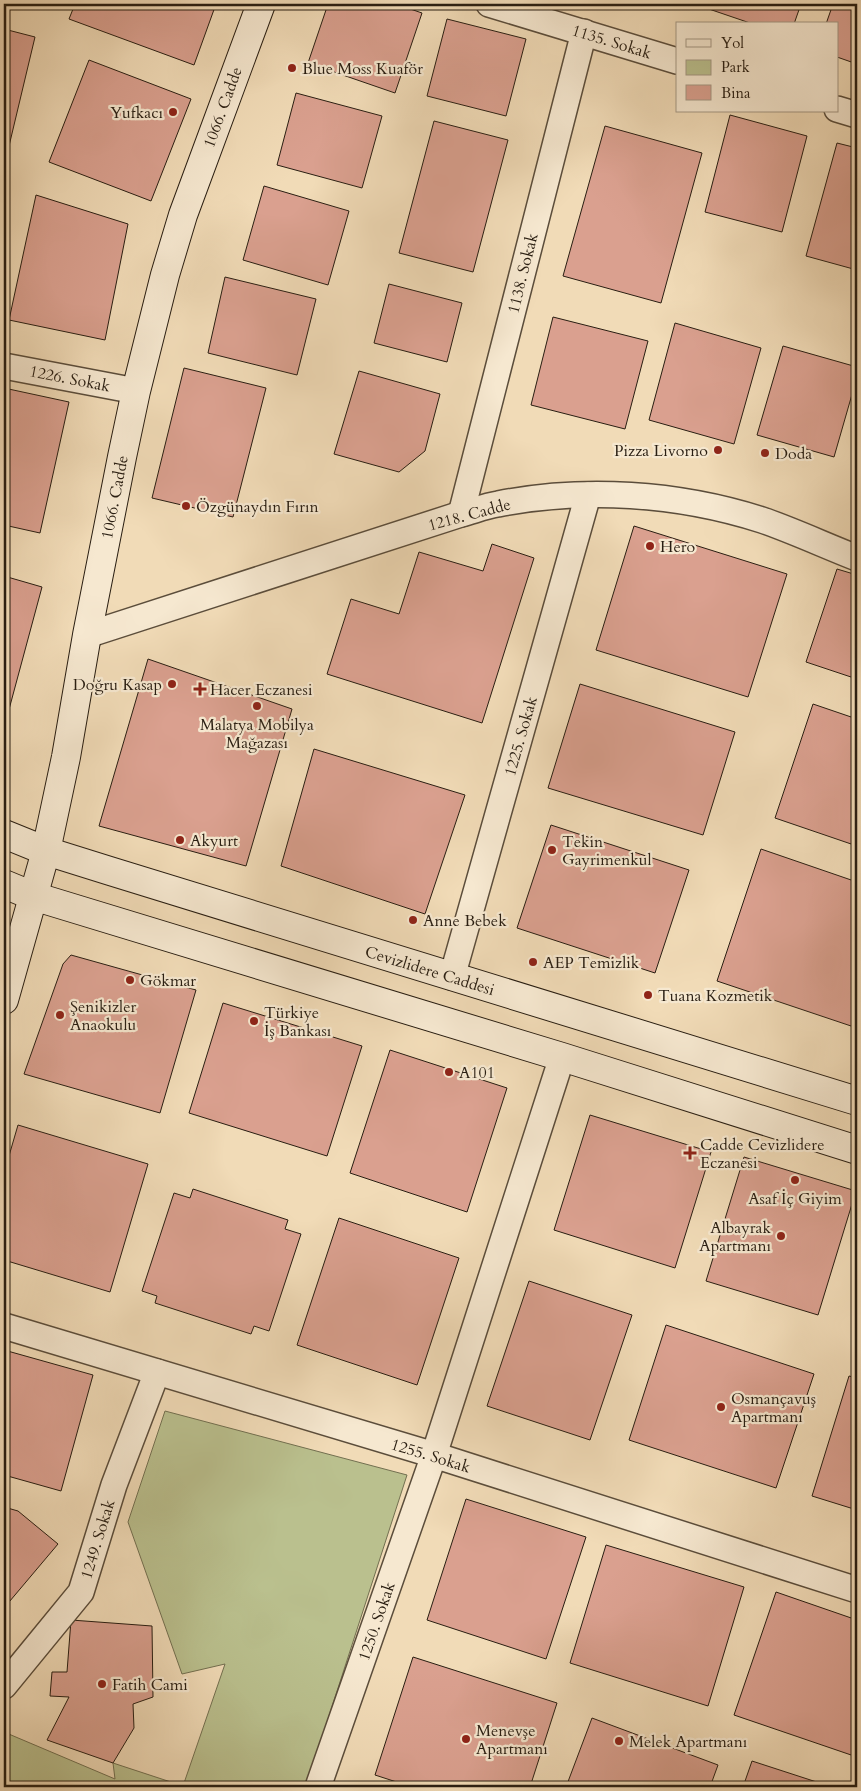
<svg xmlns="http://www.w3.org/2000/svg" width="861" height="1791" viewBox="0 0 861 1791" font-family="Cardo,serif">
  <style>
    .green { fill: #bac08e; stroke: #726f50 }
    .building { fill: #daa08f; stroke: #291e12 }
    .lines { fill: none; stroke-linecap: round; stroke-linejoin: round }
    .street-casing { stroke: #5b4d3b; stroke-width: 28 }
    .secondary-casing { stroke: #291e12; stroke-width: 30 }
    .street { stroke: #f6e8d0; stroke-width: 25 }
    .secondary { stroke: #f6e8d0; stroke-width: 28 }
    .poi-dot { fill: #8f2418; stroke: #f6e8d0; stroke-width: 2 }
    .labels { text-anchor: middle; stroke-width: 4.5; stroke-linejoin: round; paint-order: stroke }
    .street-label { font-size: 16px; fill: #291e12; stroke: #f6e8d0 }
    .poi-label { font-size: 16px; fill: #291e12; stroke: #f6e8d0; text-anchor: start }
  </style>
  <rect width="100%" height="100%" fill="#f1dbb7"/>
  <filter id="stains"><feTurbulence type="fractalNoise" baseFrequency=".004" numOctaves="4"/><feColorMatrix values="0 0 0 0 .2 0 0 0 0 .09 0 0 0 0 .02 0 0 0 .5 -.17"/></filter>
  <radialGradient id="worn" r=".72"><stop offset=".6" stop-color="#630" stop-opacity="0"/><stop offset="1" stop-color="#630" stop-opacity=".3"/></radialGradient>
  <path class="green" d="M165,1411L407,1475L306,1787H4V1732L115,1779L113,1763L183,1786L225,1664L182,1674L128,1522Z"/>
  <g class="building">
    <path d="M75,4H216L194,65L69,19Z"/>
    <path d="M328,4H396L422,13L395,93L308,63Z"/>
    <path d="M703,4H801L794,24H753L703,7Z"/>
    <path d="M833,4H857V64L837,57V24H826Z"/>
    <path d="M447,19L526,39L506,116L427,96Z"/>
    <path d="M4,29L35,37L4,167Z"/>
    <path d="M89,60L191,99L151,201L49,162Z"/>
    <path d="M296,93L382,116L362,188L277,165Z"/>
    <path d="M730,115L807,136L782,232L705,212Z"/>
    <path d="M434,121L508,140L473,272L399,253Z"/>
    <path d="M605,126L702,153L661,303L563,276Z"/>
    <path d="M837,143L857,148V270L806,256Z"/>
    <path d="M264,186L349,211L328,285L243,260Z"/>
    <path d="M36,195L128,224L105,340L9,320Z"/>
    <path d="M225,277L316,299L297,375L208,353Z"/>
    <path d="M389,284L462,303L447,362L374,343Z"/>
    <path d="M553,317L648,341L625,429L531,405Z"/>
    <path d="M675,323L761,348L734,444L649,420Z"/>
    <path d="M783,346L857,367V377L834,457L757,435Z"/>
    <path d="M184,368L266,388L233,517L152,498Z"/>
    <path d="M359,371L440,394L425,451L399,472L334,454Z"/>
    <path d="M4,388L69,402L40,533L4,525Z"/>
    <path d="M634,526L787,574L748,697L596,650Z"/>
    <path d="M492,544L534,558L482,723L327,674L351,599L399,614L419,552L483,571Z"/>
    <path d="M837,569L857,575V679L806,662Z"/>
    <path d="M4,576L42,587L4,728Z"/>
    <path d="M148,659L292,709L246,866L99,826Z"/>
    <path d="M580,684L735,732L703,835L548,788Z"/>
    <path d="M813,704L857,719V846L775,818Z"/>
    <path d="M314,749L465,795L425,914L281,866Z"/>
    <path d="M551,825L689,870L655,973L517,928Z"/>
    <path d="M761,849L857,882V1028L717,981Z"/>
    <path d="M71,955L196,990L160,1113L24,1074L63,964Z"/>
    <path d="M223,1003L362,1046L327,1156L189,1113Z"/>
    <path d="M390,1050L507,1088L467,1212L350,1173Z"/>
    <path d="M590,1115L711,1152L675,1268L554,1230Z"/>
    <path d="M18,1125L148,1164L110,1292L4,1260V1173Z"/>
    <path d="M744,1157L856,1191L818,1315L706,1281Z"/>
    <path d="M193,1189L288,1220L285,1229L301,1234L269,1331L254,1326L251,1334L155,1303L157,1296L142,1291L174,1193L190,1198Z"/>
    <path d="M339,1218L459,1258L417,1385L297,1345Z"/>
    <path d="M529,1281L632,1315L590,1440L487,1406Z"/>
    <path d="M666,1325L814,1374L776,1488L629,1440Z"/>
    <path d="M4,1350L93,1375L61,1491L4,1475Z"/>
    <path d="M849,1376L857,1378V1510L812,1496Z"/>
    <path d="M466,1499L586,1537L546,1659L427,1620Z"/>
    <path d="M4,1507L18,1511L58,1544L4,1608Z"/>
    <path d="M606,1545L744,1587L708,1706L570,1663Z"/>
    <path d="M776,1592L857,1620V1757L734,1715Z"/>
    <path d="M71,1620L152,1626L153,1697L133,1704L134,1728L113,1763L47,1740L69,1697L50,1696L52,1672H67Z"/>
    <path d="M413,1657L557,1703L530,1787H412L375,1775Z"/>
    <path d="M592,1718L718,1765L710,1787H566Z"/>
    <path d="M752,1761L832,1787H743Z"/>
  </g>
  <g class="lines">
    <defs>
      <g id="street">
        <path d="M489,4L677,61"/>
        <path d="M837,109L857,115"/>
        <path d="M4,366L136,391"/>
        <path d="M461,514L584,32"/>
        <path d="M87,635L461,514C473,511 485,506 498,504C584,487 678,493 762,520C794,531 826,546 857,558"/>
        <path d="M452,977L588,495"/>
        <path d="M4,1326L434,1455L857,1590"/>
        <path d="M4,1686L81,1592L114,1485L157,1372"/>
        <path d="M318,1787L434,1455L562,1057"/>
      </g>
      <g id="secondary">
        <path d="M4,834L46,851L110,871L857,1101"/>
        <path d="M4,884L33,896L562,1057L857,1150"/>
        <path d="M4,1000L46,851L66,757L87,635L122,457L136,391L165,275L183,215L261,4"/>
      </g>
    </defs>
    <use href="#street" class="street-casing"/>
    <use href="#secondary" class="secondary-casing"/>
    <use href="#street" class="street"/>
    <use href="#secondary" class="secondary"/>
  </g>
  <g class="poi-dot">
    <circle cx="292" cy="68" r="5"/>
    <circle cx="173" cy="112" r="5"/>
    <circle cx="718" cy="450" r="5"/>
    <circle cx="765" cy="453" r="5"/>
    <circle cx="186" cy="506" r="5"/>
    <circle cx="650" cy="546" r="5"/>
    <circle cx="172" cy="684" r="5"/>
    <path d="M197.5 681.5h5v5h5v5h-5v5h-5v-5h-5v-5h5z"/>
    <circle cx="257" cy="706" r="5"/>
    <circle cx="180" cy="840" r="5"/>
    <circle cx="552" cy="850" r="5"/>
    <circle cx="413" cy="920" r="5"/>
    <circle cx="533" cy="962" r="5"/>
    <circle cx="130" cy="980" r="5"/>
    <circle cx="648" cy="995" r="5"/>
    <circle cx="60" cy="1015" r="5"/>
    <circle cx="254" cy="1021" r="5"/>
    <circle cx="449" cy="1072" r="5"/>
    <path d="M687.5 1145.5h5v5h5v5h-5v5h-5v-5h-5v-5h5z"/>
    <circle cx="795" cy="1180" r="5"/>
    <circle cx="781" cy="1236" r="5"/>
    <circle cx="721" cy="1407" r="5"/>
    <circle cx="102" cy="1684" r="5"/>
    <circle cx="466" cy="1739" r="5"/>
    <circle cx="619" cy="1741" r="5"/>
  </g>
  <g class="labels">
    <g class="street-label">
      <text transform="translate(612 41) rotate(17)" y="6">1135. Sokak</text>
      <text transform="translate(222 107) rotate(-70)" y="6">1066. Cadde</text>
      <text transform="translate(522 273) rotate(-76)" y="6">1138. Sokak</text>
      <text transform="translate(70 378) rotate(11)" y="6">1226. Sokak</text>
      <text transform="translate(114 497) rotate(-79)" y="6">1066. Cadde</text>
      <text transform="translate(469 514) rotate(-15)" y="6">1218. Cadde</text>
      <text transform="translate(520 736) rotate(-74)" y="6">1225. Sokak</text>
      <text transform="translate(430 970) rotate(17)" y="6">Cevizlidere Caddesi</text>
      <text transform="translate(431 1455) rotate(17)" y="6">1255. Sokak</text>
      <text transform="translate(97 1539) rotate(-73)" y="6">1249. Sokak</text>
      <text transform="translate(376 1621) rotate(-71)" y="6">1250. Sokak</text>
    </g>
    <g class="poi-label">
      <text x="302" y="74">Blue Moss Kuaför</text>
      <text x="163" y="118" text-anchor="end">Yufkacı</text>
      <text x="708" y="456" text-anchor="end">Pizza Livorno</text>
      <text x="775" y="459">Doda</text>
      <text x="196" y="512">Özgünaydın Fırın</text>
      <text x="660" y="552">Hero</text>
      <text x="162" y="690" text-anchor="end">Doğru Kasap</text>
      <text x="210" y="695">Hacer Eczanesi</text>
      <text x="257" y="730" text-anchor="middle">Malatya Mobilya<tspan x="257" dy="18">Mağazası</tspan></text>
      <text x="190" y="846">Akyurt</text>
      <text x="562" y="847">Tekin<tspan x="562" dy="18">Gayrimenkul</tspan></text>
      <text x="423" y="926">Anne Bebek</text>
      <text x="543" y="968">AEP Temizlik</text>
      <text x="140" y="986">Gökmar</text>
      <text x="658" y="1001">Tuana Kozmetik</text>
      <text x="70" y="1012">Şenikizler<tspan x="70" dy="18">Anaokulu</tspan></text>
      <text x="264" y="1018">Türkiye<tspan x="264" dy="18">İş Bankası</tspan></text>
      <text x="459" y="1078">A101</text>
      <text x="700" y="1150">Cadde Cevizlidere<tspan x="700" dy="18">Eczanesi</tspan></text>
      <text x="795" y="1204" text-anchor="middle">Asaf İç Giyim</text>
      <text x="771" y="1233" text-anchor="end">Albayrak<tspan x="771" dy="18">Apartmanı</tspan></text>
      <text x="731" y="1404">Osmançavuş<tspan x="731" dy="18">Apartmanı</tspan></text>
      <text x="112" y="1690">Fatih Cami</text>
      <text x="476" y="1736">Menevşe<tspan x="476" dy="18">Apartmanı</tspan></text>
      <text x="629" y="1747">Melek Apartmanı</text>
    </g>
  </g>
  <rect width="861" height="1791" fill="none" stroke="#f1dbb7" stroke-width="20"/>
  <rect x="5" y="5" width="851" height="1781" fill="none" stroke="#291e12" stroke-width="2.5"/>
  <rect x="10" y="10" width="841" height="1771" fill="none" stroke="#291e12"/>
  <rect x="676" y="22" width="162" height="90" fill="#f6e8d0" stroke="#a49784"/>
  <rect x="686" y="39" width="25" height="8" fill="#f6e8d0" stroke="#a49784"/>
  <text x="721" y="48" font-size="15" fill="#291e12">Yol</text>
  <rect x="686" y="60" width="25" height="15" fill="#bac08e" stroke="#a49784"/>
  <text x="721" y="72" font-size="15" fill="#291e12">Park</text>
  <rect x="686" y="85" width="25" height="15" fill="#daa08f" stroke="#a49784"/>
  <text x="721" y="98" font-size="15" fill="#291e12">Bina</text>
  <rect width="100%" height="100%" filter="url(#stains)"/>
  <rect width="100%" height="100%" fill="url(#worn)"/>
</svg>
